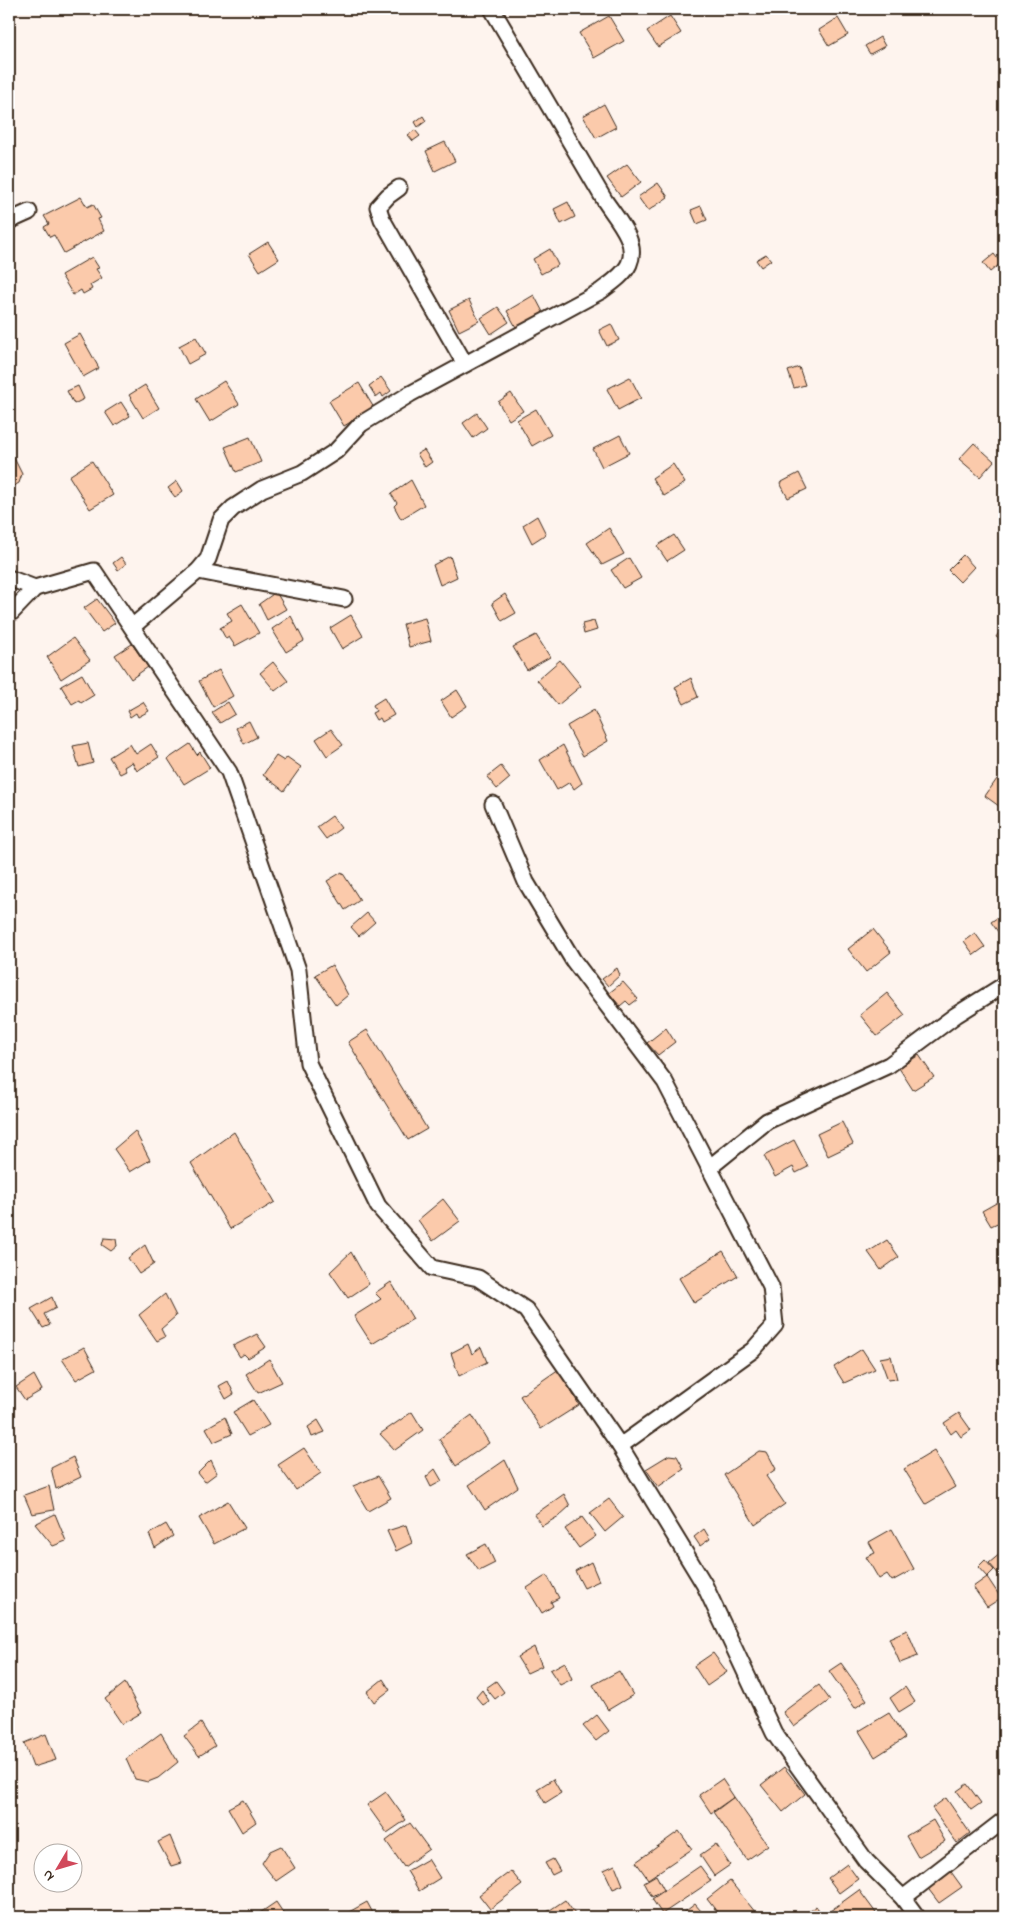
<svg xmlns="http://www.w3.org/2000/svg" width="1013" height="1926" viewBox="0 0 1013 1926" font-family="'Indie Flower',sans-serif">
  <style>
    .building { fill: #fbcaab; stroke: #3b2a1e }
    .lines { fill: none; stroke-linecap: round; stroke-linejoin: round }
    .minor-casing { stroke: #3b2a1e; stroke-width: 19 }
    .minor { stroke: #fff; stroke-width: 15 }
  </style>
  <rect width="100%" height="100%" fill="#fef4ee"/>
  <filter id="ink" filterUnits="userSpaceOnUse"><feTurbulence type="fractalNoise" baseFrequency=".02" numOctaves="2"/><feDisplacementMap in="SourceGraphic" scale="10" xChannelSelector="R" yChannelSelector="G"/><feConvolveMatrix kernelMatrix="1 2 1 2 8 2 1 2 1" color-interpolation-filters="sRGB"/></filter>
  <g filter="url(#ink)">
    <g class="building">
      <path d="M609,16L624,41L594,58L579,33Z"/>
      <path d="M670,16L681,33L658,47L647,31Z"/>
      <path d="M838,18L848,35L829,46L819,30Z"/>
      <path d="M880,37L885,46L870,54L865,46Z"/>
      <path d="M604,104L616,127L596,138L583,116Z"/>
      <path d="M423,116L426,121L418,127L415,122Z"/>
      <path d="M415,130L420,136L413,141L408,135Z"/>
      <path d="M445,142L455,161L435,171L426,151Z"/>
      <path d="M627,164L641,182L621,197L607,178Z"/>
      <path d="M658,183L668,197L648,211L638,197Z"/>
      <path d="M81,197L87,207L93,204L101,218L98,219L104,231L64,253L54,235L50,237L44,227L49,224L44,216Z"/>
      <path d="M568,202L575,217L561,224L554,209Z"/>
      <path d="M701,206L707,220L697,224L691,210Z"/>
      <path d="M268,242L279,259L260,271L249,254Z"/>
      <path d="M550,249L558,265L541,274L533,259Z"/>
      <path d="M766,254L771,260L761,267L756,260Z"/>
      <path d="M994,254L1001,263L990,272L983,263Z"/>
      <path d="M92,257L99,268L96,269L102,278L90,285L92,289L83,294L81,290L73,295L61,275Z"/>
      <path d="M534,295L544,314L517,329L507,311Z"/>
      <path d="M469,300L479,321L459,331L449,310Z"/>
      <path d="M498,307L509,322L491,334L481,318Z"/>
      <path d="M611,324L619,340L607,346L599,330Z"/>
      <path d="M80,334L99,368L83,377L64,343Z"/>
      <path d="M196,337L206,354L188,364L179,346Z"/>
      <path d="M799,367L805,385L794,388L788,371Z"/>
      <path d="M381,377L391,391L383,397L381,393L376,397L369,386Z"/>
      <path d="M630,377L641,398L618,410L607,389Z"/>
      <path d="M224,381L239,404L210,422L196,399Z"/>
      <path d="M359,383L374,408L344,426L329,401Z"/>
      <path d="M145,385L159,408L143,418L129,395Z"/>
      <path d="M78,386L84,399L74,404L67,391Z"/>
      <path d="M511,393L523,411L509,420L498,402Z"/>
      <path d="M121,402L130,416L114,426L105,412Z"/>
      <path d="M536,409L551,435L532,446L517,420Z"/>
      <path d="M477,413L487,428L473,438L463,423Z"/>
      <path d="M620,435L629,453L602,467L593,449Z"/>
      <path d="M250,437L261,462L236,472L225,447Z"/>
      <path d="M974,443L994,461L980,477L959,459Z"/>
      <path d="M424,450L432,462L425,467L417,454Z"/>
      <path d="M9,455L13,456L22,474L19,483L10,488Z"/>
      <path d="M92,461L113,495L90,509L69,476Z"/>
      <path d="M673,464L685,483L664,496L652,478Z"/>
      <path d="M799,473L807,489L788,498L780,483Z"/>
      <path d="M411,480L424,505L401,519L394,506L397,503L391,494Z"/>
      <path d="M177,481L183,491L175,497L168,488Z"/>
      <path d="M537,516L546,534L532,543L523,525Z"/>
      <path d="M609,528L624,554L602,565L587,543Z"/>
      <path d="M674,535L684,550L667,561L657,546Z"/>
      <path d="M963,555L974,567L960,582L948,570Z"/>
      <path d="M450,556L457,577L440,585L433,565Z"/>
      <path d="M121,557L126,564L118,570L113,563Z"/>
      <path d="M629,558L641,578L623,588L611,570Z"/>
      <path d="M276,592L286,609L267,620L259,604Z"/>
      <path d="M505,594L516,613L502,621L492,603Z"/>
      <path d="M97,599L115,623L102,632L84,608Z"/>
      <path d="M242,604L259,633L235,646L229,637L226,639L220,628L232,621L227,613Z"/>
      <path d="M351,615L363,636L342,649L330,628Z"/>
      <path d="M291,616L304,641L286,652L272,629Z"/>
      <path d="M425,618L431,641L409,647L403,624Z"/>
      <path d="M594,621L597,630L584,634L582,624Z"/>
      <path d="M1004,625V642L996,637Z"/>
      <path d="M536,635L550,657L527,670L513,647Z"/>
      <path d="M73,638L90,660L61,679L47,657Z"/>
      <path d="M132,644L148,667L131,679L115,655Z"/>
      <path d="M560,660L581,686L558,705L537,680Z"/>
      <path d="M273,662L288,681L275,691L260,673Z"/>
      <path d="M219,670L233,696L213,707L199,681Z"/>
      <path d="M82,674L94,695L81,703L79,700L72,704L61,686Z"/>
      <path d="M691,678L698,697L684,704L675,687Z"/>
      <path d="M457,690L467,706L451,717L441,701Z"/>
      <path d="M384,698L394,715L382,722L380,718L376,720L372,713L376,711L373,705Z"/>
      <path d="M143,702L149,711L138,717L136,713L130,717L127,711Z"/>
      <path d="M228,702L235,714L220,723L212,712Z"/>
      <path d="M594,710L608,741L583,756L567,726Z"/>
      <path d="M249,721L257,737L244,744L236,728Z"/>
      <path d="M331,729L343,745L327,756L316,739Z"/>
      <path d="M88,743L93,763L79,767L73,746Z"/>
      <path d="M130,744L136,754L151,744L159,757L137,771L132,762L124,767L126,771L120,774L109,757Z"/>
      <path d="M190,744L197,755L200,752L210,768L184,784L168,759Z"/>
      <path d="M563,745L582,783L574,789L570,782L557,790L540,760Z"/>
      <path d="M276,756L284,761L287,757L301,767L284,791L263,775Z"/>
      <path d="M501,766L510,778L497,789L487,777Z"/>
      <path d="M997,779L1004,785L1003,809L985,796Z"/>
      <path d="M332,816L341,828L326,839L317,827Z"/>
      <path d="M342,872L360,900L345,910L327,881Z"/>
      <path d="M367,913L375,922L359,936L351,927Z"/>
      <path d="M1004,913V934L1001,936L991,922Z"/>
      <path d="M873,929L891,952L866,972L848,949Z"/>
      <path d="M975,933L985,947L974,955L964,941Z"/>
      <path d="M332,965L348,995L336,1005L315,975Z"/>
      <path d="M617,968L620,975L608,986L602,979Z"/>
      <path d="M623,982L638,999L630,1005L626,1001L620,1006L609,993Z"/>
      <path d="M887,993L905,1015L877,1036L860,1015Z"/>
      <path d="M666,1028L675,1042L658,1055L647,1043Z"/>
      <path d="M367,1030L427,1129L408,1140L348,1042Z"/>
      <path d="M919,1055L934,1077L913,1090L899,1068Z"/>
      <path d="M842,1122L853,1144L828,1156L817,1134Z"/>
      <path d="M135,1131L150,1160L130,1172L114,1149Z"/>
      <path d="M234,1132L275,1202L230,1229L191,1163Z"/>
      <path d="M794,1140L808,1167L796,1173L793,1167L775,1177L764,1156Z"/>
      <path d="M443,1199L460,1221L433,1241L418,1220Z"/>
      <path d="M998,1202L1004,1220L991,1226L982,1211Z"/>
      <path d="M104,1238L116,1239L117,1246L111,1251L102,1245Z"/>
      <path d="M887,1240L899,1257L881,1270L868,1252Z"/>
      <path d="M145,1245L154,1264L139,1274L128,1258Z"/>
      <path d="M723,1251L738,1276L694,1303L679,1278Z"/>
      <path d="M351,1252L369,1284L348,1298L330,1272Z"/>
      <path d="M391,1282L413,1319L372,1344L354,1316L381,1299L375,1293Z"/>
      <path d="M165,1294L176,1316L161,1329L165,1337L157,1341L139,1315Z"/>
      <path d="M52,1297L56,1308L44,1314L50,1325L43,1328L31,1309Z"/>
      <path d="M257,1334L266,1347L248,1358L244,1354L240,1357L233,1346Z"/>
      <path d="M468,1344L472,1354L481,1347L487,1362L459,1376L451,1353Z"/>
      <path d="M84,1347L96,1369L76,1380L62,1359Z"/>
      <path d="M862,1349L875,1369L844,1383L834,1367Z"/>
      <path d="M891,1356L897,1379L888,1380L880,1358Z"/>
      <path d="M269,1359L282,1382L258,1393L246,1374Z"/>
      <path d="M559,1369L579,1405L541,1429L520,1396Z"/>
      <path d="M34,1375L42,1390L25,1400L16,1387Z"/>
      <path d="M228,1381L234,1394L226,1399L219,1386Z"/>
      <path d="M253,1400L269,1425L248,1436L233,1412Z"/>
      <path d="M412,1412L423,1430L395,1450L380,1434Z"/>
      <path d="M959,1413L971,1430L961,1437L956,1430L951,1434L944,1423Z"/>
      <path d="M472,1415L489,1443L456,1466L439,1439Z"/>
      <path d="M225,1417L232,1434L214,1442L206,1428Z"/>
      <path d="M318,1420L325,1432L312,1437L308,1427Z"/>
      <path d="M304,1448L321,1473L296,1490L278,1465Z"/>
      <path d="M759,1451L767,1452L776,1469L766,1476L785,1504L755,1525L724,1475Z"/>
      <path d="M934,1451L955,1487L926,1504L904,1469Z"/>
      <path d="M669,1455L677,1456L684,1469L658,1487L646,1469Z"/>
      <path d="M73,1457L81,1477L56,1489L51,1468Z"/>
      <path d="M211,1460L217,1473L205,1482L198,1473Z"/>
      <path d="M505,1460L518,1487L485,1510L469,1485Z"/>
      <path d="M435,1469L442,1481L431,1487L426,1477Z"/>
      <path d="M378,1476L391,1498L368,1511L353,1486Z"/>
      <path d="M49,1486L54,1510L32,1514L24,1495Z"/>
      <path d="M564,1494L570,1506L559,1516L542,1526L534,1515Z"/>
      <path d="M609,1499L623,1517L605,1532L590,1513Z"/>
      <path d="M228,1501L245,1528L214,1544L199,1518Z"/>
      <path d="M55,1514L66,1541L53,1546L35,1524Z"/>
      <path d="M582,1517L596,1536L579,1548L565,1529Z"/>
      <path d="M166,1524L173,1536L155,1548L149,1534Z"/>
      <path d="M406,1525L412,1543L396,1551L387,1531Z"/>
      <path d="M704,1529L710,1539L700,1546L694,1537Z"/>
      <path d="M892,1529L914,1569L892,1581L887,1574L879,1579L866,1557L875,1553L869,1542Z"/>
      <path d="M486,1544L495,1563L479,1571L467,1554Z"/>
      <path d="M1001,1553L1004,1557V1575L1001,1577L989,1563Z"/>
      <path d="M985,1560L994,1570L987,1577L978,1567Z"/>
      <path d="M591,1562L599,1581L584,1588L575,1571Z"/>
      <path d="M547,1575L559,1598L551,1602L553,1606L542,1613L527,1588Z"/>
      <path d="M987,1577L1001,1598L987,1607L973,1587Z"/>
      <path d="M907,1630L918,1656L900,1663L889,1638Z"/>
      <path d="M534,1647L542,1666L527,1673L517,1657Z"/>
      <path d="M713,1653L727,1672L707,1686L694,1666Z"/>
      <path d="M565,1662L572,1679L560,1685L550,1670Z"/>
      <path d="M841,1663L867,1700L855,1708L829,1671Z"/>
      <path d="M619,1671L633,1695L608,1710L593,1685Z"/>
      <path d="M383,1679L390,1690L374,1702L367,1692Z"/>
      <path d="M496,1681L504,1692L495,1699L486,1688Z"/>
      <path d="M125,1683L141,1713L122,1724L105,1699Z"/>
      <path d="M819,1685L830,1700L794,1727L783,1712Z"/>
      <path d="M905,1687L915,1702L899,1712L890,1698Z"/>
      <path d="M482,1690L489,1701L483,1705L476,1697Z"/>
      <path d="M889,1713L905,1738L875,1757L859,1731Z"/>
      <path d="M597,1715L609,1731L596,1741L583,1726Z"/>
      <path d="M201,1723L215,1746L199,1756L184,1736Z"/>
      <path d="M161,1733L178,1762L158,1778L148,1782L135,1779L126,1759Z"/>
      <path d="M46,1734L56,1760L33,1767L24,1743Z"/>
      <path d="M784,1767L805,1794L783,1812L761,1785Z"/>
      <path d="M553,1779L561,1793L545,1803L537,1789Z"/>
      <path d="M722,1779L734,1797L711,1813L699,1795Z"/>
      <path d="M967,1784L981,1803L971,1810L957,1791Z"/>
      <path d="M386,1792L406,1820L387,1833L367,1805Z"/>
      <path d="M734,1797L768,1845L747,1860L714,1812Z"/>
      <path d="M946,1798L970,1833L957,1843L932,1808Z"/>
      <path d="M243,1800L256,1822L242,1832L228,1808Z"/>
      <path d="M933,1820L945,1841L918,1857L906,1836Z"/>
      <path d="M410,1823L429,1849L404,1867L386,1841Z"/>
      <path d="M679,1831L692,1849L648,1879L636,1862Z"/>
      <path d="M170,1836L181,1863L171,1866L158,1842Z"/>
      <path d="M716,1844L730,1865L714,1876L700,1855Z"/>
      <path d="M281,1846L295,1868L276,1881L262,1863L270,1851Z"/>
      <path d="M428,1859L440,1878L419,1891L407,1871Z"/>
      <path d="M553,1859L560,1871L552,1875L545,1863Z"/>
      <path d="M847,1864L858,1879L839,1893L828,1878Z"/>
      <path d="M615,1865L623,1885L613,1889L604,1870Z"/>
      <path d="M700,1866L711,1881L662,1914L652,1899Z"/>
      <path d="M949,1869L962,1887L939,1903L926,1886Z"/>
      <path d="M511,1871L522,1885L490,1909L479,1895Z"/>
      <path d="M656,1875L664,1890L652,1897L644,1882Z"/>
      <path d="M730,1881L756,1913L751,1917H721L707,1899Z"/>
      <path d="M859,1890L876,1913L870,1917H835L830,1911Z"/>
      <path d="M565,1900L577,1917H551L547,1912Z"/>
      <path d="M276,1902L286,1917H254Z"/>
      <path d="M367,1902L375,1917H340Z"/>
      <path d="M695,1904L706,1917H678Z"/>
      <path d="M816,1906L824,1917H800Z"/>
    </g>
    <g class="lines">
      <defs>
        <g id="minor">
          <path d="M399,188L388,196L378,207L382,219L465,364"/>
          <path d="M9,221L29,212"/>
          <path d="M198,571L344,599"/>
          <path d="M9,578L35,588L94,571L229,772L298,970L308,1063L378,1206L432,1268L478,1278L526,1310L620,1446L704,1584L774,1733L866,1861L903,1898L917,1917"/>
          <path d="M9,613L12,612L35,588"/>
          <path d="M132,627L198,571L208,559L221,520L233,508L262,489L302,473L336,451L361,424L410,394L601,291C610,284 624,275 629,264C639,242 616,218 605,201L492,9"/>
          <path d="M493,804L526,882L573,960L665,1082L771,1287L775,1325L753,1350L620,1446"/>
          <path d="M709,1168L767,1121L889,1065L956,1015L1004,985"/>
          <path d="M903,1898L1004,1820"/>
        </g>
      </defs>
      <use href="#minor" class="minor-casing"/>
      <use href="#minor" class="minor"/>
    </g>
  </g>
  <rect width="1013" height="1926" fill="none" stroke="#fff" stroke-width="30"/>
  <rect x="15" y="15" width="983" height="1896" fill="none" stroke="#3b2a1e" stroke-width="2" filter="url(#ink)"/>
  <g transform="translate(58 1868) rotate(232)"><circle r="24" fill="#ffffff" stroke="#b1aaa5"/>
  <path d="M0-4L9 19L0 12L-9 19Z" fill="#d1495b"/>
  <text y="-8" font-size="14" font-weight="bold" text-anchor="middle" fill="#3b2a1e">N</text>
  </g>
</svg>
